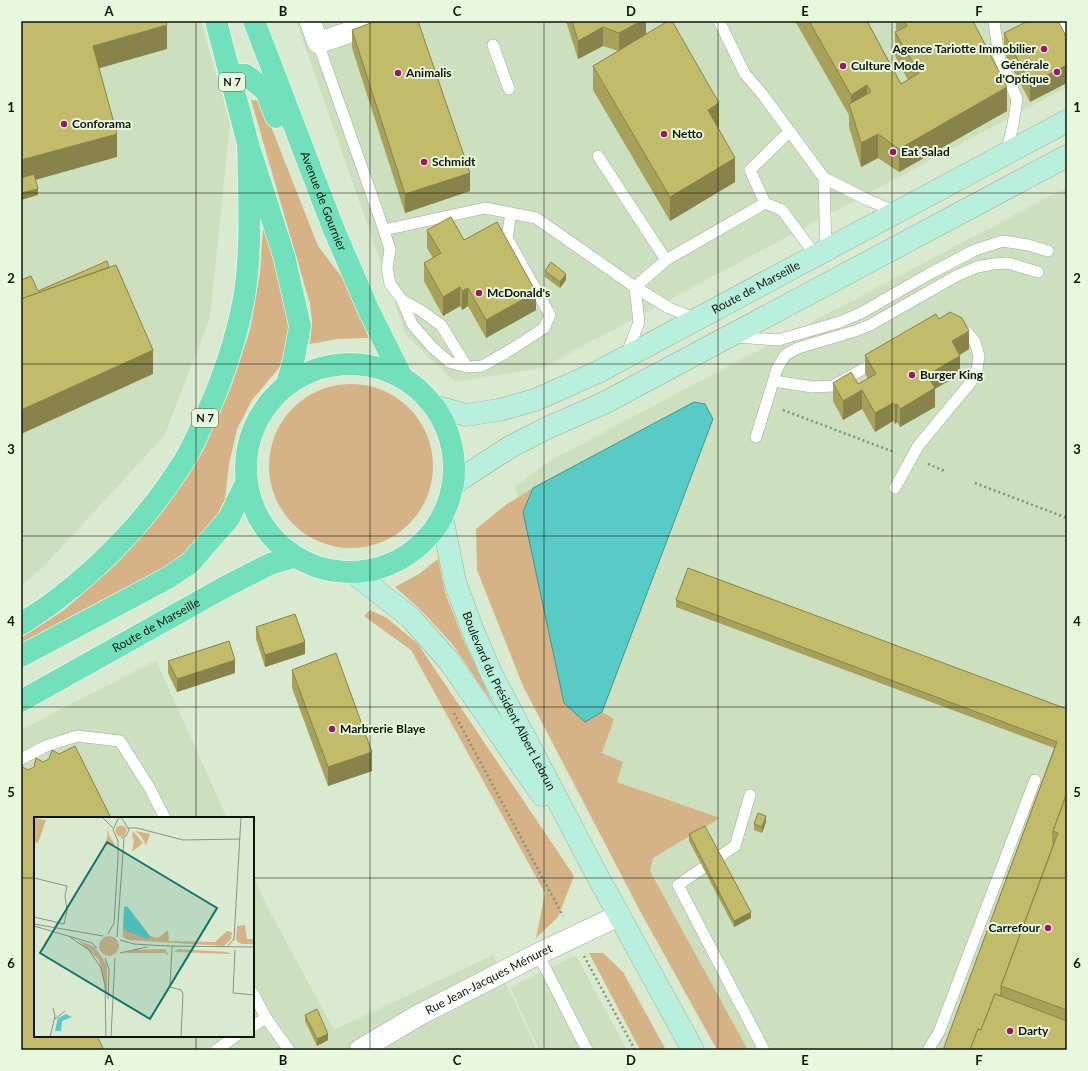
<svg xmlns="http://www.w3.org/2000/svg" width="1088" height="1071" viewBox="0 0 1088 1071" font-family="Lato,sans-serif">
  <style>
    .built { fill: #cce0bf }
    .green { fill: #d5b386 }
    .water { fill: #58cbc7; stroke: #42948f }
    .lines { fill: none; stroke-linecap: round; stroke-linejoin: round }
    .lane-casing { stroke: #9dad94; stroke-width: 12 }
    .street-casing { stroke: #9dad94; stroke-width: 22 }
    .secondary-casing { stroke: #9dad94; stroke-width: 23 }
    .primary-casing { stroke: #fff; stroke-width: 23 }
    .path { stroke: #85907d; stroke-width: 2.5; stroke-dasharray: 2 3; stroke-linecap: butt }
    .lane { stroke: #fff; stroke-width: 11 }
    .street { stroke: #fff; stroke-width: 21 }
    .secondary { stroke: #b9f0dd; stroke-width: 22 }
    .primary { stroke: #73e0bc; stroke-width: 22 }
    .wall { fill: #a7a15a }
    .shaded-wall { fill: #88834a }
    .building { fill: #c2bb69; stroke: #88834a }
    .grid { fill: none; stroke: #0f140b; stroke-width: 1; stroke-opacity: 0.55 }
    .poi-dot { fill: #9a186c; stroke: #e7f8dd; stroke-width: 1.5 }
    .labels { text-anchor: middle; stroke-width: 4; stroke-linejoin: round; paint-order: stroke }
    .shield { fill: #e7f8dd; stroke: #50584a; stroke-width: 1 }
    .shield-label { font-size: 11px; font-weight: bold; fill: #0f140b }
    .poi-label { font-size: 12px; font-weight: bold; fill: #0f140b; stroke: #e7f8dd; text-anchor: start }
    .street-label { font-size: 12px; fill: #0f140b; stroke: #e7f8dd }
    .inset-road { fill: none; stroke: #899481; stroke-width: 1 }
    .view { fill: #0f766e; fill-opacity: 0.15; stroke: #0f766e; stroke-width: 2 }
    .inset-edge { fill: none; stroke: #0f140b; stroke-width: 2 }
    .neatline { fill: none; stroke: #0f140b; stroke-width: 1.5 }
    .grid-label { font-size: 13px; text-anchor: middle; font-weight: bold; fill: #0f140b }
  </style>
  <rect width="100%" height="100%" fill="#daead0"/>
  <g class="built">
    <path d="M21,21H201L230,124L210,318L164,436L45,565L21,586Z"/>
    <path d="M296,21H1067V87L542,368L455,382L406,335Z"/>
    <path d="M1067,187V1050H748L573,731L523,512L515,486L553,459Z"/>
    <path d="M156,660L227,818H35V1036H253V875L267,906L334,1030L493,955L537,1050H21V730Z"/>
    <path d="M576,955L627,1050H539L510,987Z"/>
  </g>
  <g class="green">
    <path d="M251,100L261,101L318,246L344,280L356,306L369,338L337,339L310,344L312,321L310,304Z"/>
    <path d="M264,215L284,283L291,337L284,362L252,400L237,429L229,464L225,499L209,532L176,560L133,586L21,645V638L64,610L116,564L164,510L203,451L231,387L250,330L260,272Z"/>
    <circle cx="351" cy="466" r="82"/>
    <path d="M533,488L523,512L585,722L602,712L614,719L602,753L623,762L617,782L720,818L653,858L650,871L748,1050H717L639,909L523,686L477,570L476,529L507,504Z"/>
    <path d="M438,559L445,592L463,639L493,704L453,645L420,609L395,587L419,574Z"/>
    <path d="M370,610L387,618L418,644L574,876L558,917L536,938L545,893L411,650L364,616Z"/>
    <path d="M589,953H603L623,972L666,1050H640Z"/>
  </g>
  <path class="water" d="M694,402L705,404L713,419L602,712L585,722L564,703L523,512L533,488Z"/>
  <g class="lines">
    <defs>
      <g id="lane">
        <path d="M719,21L745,74L763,95L824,178L868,200L896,212"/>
        <path d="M994,21L999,57L1017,99L1013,125L1006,153"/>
        <path d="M1060,21L1067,35"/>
        <path d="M318,43L384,230L485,208L536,218L635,287L669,308L697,319"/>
        <path d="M493,45L509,89"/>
        <path d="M598,156L666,260"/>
        <path d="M824,178L826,250"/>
        <path d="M765,203L750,170L790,131"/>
        <path d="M384,230L390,250L387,268L390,284L402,300L420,310L441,325L467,367L482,366L512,349L544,328L550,315L507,238L511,213"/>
        <path d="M635,287L666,260L765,203L782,210L816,256"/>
        <path d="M402,300L412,324L432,347L449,362L467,367"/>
        <path d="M735,337L778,340L840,322L861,313L929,274L975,250L1003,241L1028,245L1048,251"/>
        <path d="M626,356L639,322L635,287"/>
        <path d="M774,381L812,387L833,386L879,360"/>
        <path d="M756,437L777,369L785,355L798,348L855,331L870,325L956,276L977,267L993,264L1008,263L1038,272"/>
        <path d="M895,488L918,446L971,382L977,369L979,356L975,342L968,333L956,327"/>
        <path d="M21,759L46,746L77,736L120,741L149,787L165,818"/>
        <path d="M750,795L735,846L678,885L764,1050"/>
        <path d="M538,954L587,1050"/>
        <path d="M253,993L266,1018L289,1050"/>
        <path d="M253,1026L266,1018"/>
        <path d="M216,1050L236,1036"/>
        <path d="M928,1050L939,1032L1035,780"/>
      </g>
      <g id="street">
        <path d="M310,21L318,43L382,21"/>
        <path id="s1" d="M360,1050L419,1015L538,954L620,915"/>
      </g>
      <g id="secondary">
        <path id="s2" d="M434,406L466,415L499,410L535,400L598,372L1067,121"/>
        <path d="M453,484L510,447L547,428L604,403L1067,156"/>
        <path id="s3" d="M442,517L455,582L473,631L492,675L598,877L693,1050"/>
        <path d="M352,572L410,617L449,661L542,795"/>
      </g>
      <g id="primary">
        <path d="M216,21L248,144L284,256L300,326L294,358L287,384"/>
        <path id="s4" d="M254,21L334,230L369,311L402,377"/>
        <path d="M230,74L246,75L266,91L276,117"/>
        <circle cx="350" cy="468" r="104"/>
        <path d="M21,624C33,616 45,609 56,600C106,563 151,514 184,461C197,439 207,414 217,390C231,354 243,315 247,276C251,232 249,188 248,144"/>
        <path d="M21,656L166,579L190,563L229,518L245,485"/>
        <path id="s5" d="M21,701L223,588L270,564L294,557"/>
      </g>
    </defs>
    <use href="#lane" class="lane-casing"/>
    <use href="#street" class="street-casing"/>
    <use href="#secondary" class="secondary-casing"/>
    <use href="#primary" class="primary-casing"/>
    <g class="path">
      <path d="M783,410L894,452"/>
      <path d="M928,464L945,471"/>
      <path d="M975,483L1067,518"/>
      <path d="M454,713L563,916"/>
      <path d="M584,956L635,1050"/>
    </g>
    <use href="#lane" class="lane"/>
    <use href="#street" class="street"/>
    <use href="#secondary" class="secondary"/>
    <use href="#primary" class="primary"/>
  </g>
  <g class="wall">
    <path d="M566,21H646V34L719,127H718L735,182L670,221L593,90V66L618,51L603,46L578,59Z"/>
    <path d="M795,21H867L901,84L908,80L895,56V32L897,31L896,29V21H927L1007,111L899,172L878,158L861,167L849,127V115Z"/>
    <path d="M1058,21L1030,102L1004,52V33Z"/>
    <path d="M352,30L470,191L405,213L352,48Z"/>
    <path d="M427,230L464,240L536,310L486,338L468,306L462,310L460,306L443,316L424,281V263L433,258L427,248Z"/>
    <path d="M545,271L566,280L560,288L545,277Z"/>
    <path d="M939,319L969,349L960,355V374L935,389V407L900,427L897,422L895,424L893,421L875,432L862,409L843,420L833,401V383L858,384L868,379L865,373V355Z"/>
    <path d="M676,600L1067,709V1050H943L1054,748L676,607Z"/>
    <path d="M256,627L305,654L265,667L256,639Z"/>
    <path d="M168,661L235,673L177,692L168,673Z"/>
    <path d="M292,670L372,771L328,786L292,688Z"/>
    <path d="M766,822L762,833L754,830V824Z"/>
    <path d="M689,834L751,918L734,927L689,841Z"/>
    <path d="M305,1015L328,1040L317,1046L305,1021Z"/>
  </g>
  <g class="shaded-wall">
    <path d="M641,21H646V37L619,51V33Z"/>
    <path d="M167,25V49L93,70V46Z"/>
    <path d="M603,27V46L578,59V41Z"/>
    <path d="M1067,65V83L1030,102V84Z"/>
    <path d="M867,85V109L851,110V95Z"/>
    <path d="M1007,87V111L899,172V149Z"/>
    <path d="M719,103V127L708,133V110Z"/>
    <path d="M117,134V157L21,184V160Z"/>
    <path d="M878,134V158L861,167V143Z"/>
    <path d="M735,158V182L670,221V197Z"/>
    <path d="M470,173V191L405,213V194Z"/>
    <path d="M38,189V195L21,200V193Z"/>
    <path d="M566,274V280L560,288V282Z"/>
    <path d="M460,287V306L443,316V297Z"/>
    <path d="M468,288V306L462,310V291Z"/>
    <path d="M536,292V310L486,338V320Z"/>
    <path d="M969,331V349L952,359V341Z"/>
    <path d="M153,350V374L21,434V410Z"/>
    <path d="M960,356V374L935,389V407L900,427V409L927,375Z"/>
    <path d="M862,390V409L843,420V401Z"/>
    <path d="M893,403V421L875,432V413Z"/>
    <path d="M897,404V422L895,424V405Z"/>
    <path d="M305,642V654L265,667V655Z"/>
    <path d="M235,660V673L177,692V679Z"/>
    <path d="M372,752V771L328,786V767Z"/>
    <path d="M766,816V822L762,833V827Z"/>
    <path d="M751,912V918L734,927V921Z"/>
    <path d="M328,1034V1040L317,1046V1039Z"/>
  </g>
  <g class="building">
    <path d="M21,21H166L167,25L93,46L117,134L21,160Z"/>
    <path d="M376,21H418L470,173L405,194L352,30Z"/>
    <path d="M572,21H641L619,33L603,27L578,41Z"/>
    <path d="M668,21H672L719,103L708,110L735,158L670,197L593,66Z"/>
    <path d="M809,21H867L901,84L919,73L895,32L907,26L904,21H973L1007,87L899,149L878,134L861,143L849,104L871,92L867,85L851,95Z"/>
    <path d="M1028,21H1058L1067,38V65L1030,84L1004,33Z"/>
    <path d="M34,174L38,189L21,193V178Z"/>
    <path d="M451,217L464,240L497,222L536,292L486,320L468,288L462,291L460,287L443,297L424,263L441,253L427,230Z"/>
    <path d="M107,261L109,267L21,299V280L31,276L38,291Z"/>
    <path d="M551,262L566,274L560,282L545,271Z"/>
    <path d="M116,265L153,350L21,410V299Z"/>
    <path d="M950,312L962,318L969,331L952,341L960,356L927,375L935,388L900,409L897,404L895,405L893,403L875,413L862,390L843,401L833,383L851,372L858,384L876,374L865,355L936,314L939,319Z"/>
    <path d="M688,568L1067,709V793L1053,831V843H1054L1001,986V996L995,994L981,1030L978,1029L970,1050H943L1057,742L676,600Z"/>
    <path d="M295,614L305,642L265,655L256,627Z"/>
    <path d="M229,641L235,660L177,679L168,661Z"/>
    <path d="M336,653L372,752L328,767L292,670Z"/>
    <path d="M75,746L111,818H35V1036H97L104,1050H21V766L28,770L34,767L36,758L43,762L49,759L52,750L59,754Z"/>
    <path d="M1067,793V1010L1001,986L1058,833L1053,831Z"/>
    <path d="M758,813L766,816L762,827L754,824Z"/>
    <path d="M705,826L751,912L734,921L689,834Z"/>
    <path d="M995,994L1067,1021V1050H970L978,1029L981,1030Z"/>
    <path d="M317,1009L328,1034L317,1039L305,1015Z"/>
  </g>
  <path class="grid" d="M196,21V818M370,21V1050M544,21V1050M718,21V1050M892,21V1050M21,193H1067M21,364H1067M21,536H1067M21,707H1067M21,878H35M253,878H1067M196,1036V1050"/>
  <g class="poi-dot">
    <circle cx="1044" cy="49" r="4"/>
    <circle cx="843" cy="66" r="4"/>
    <circle cx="1057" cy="72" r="4"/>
    <circle cx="398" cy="73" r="4"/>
    <circle cx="64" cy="124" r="4"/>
    <circle cx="664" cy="134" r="4"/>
    <circle cx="893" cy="152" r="4"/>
    <circle cx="424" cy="162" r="4"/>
    <circle cx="479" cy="293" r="4"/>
    <circle cx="912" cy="375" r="4"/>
    <circle cx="332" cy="729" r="4"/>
    <circle cx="1048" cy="928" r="4"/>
    <circle cx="1010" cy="1031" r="4"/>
  </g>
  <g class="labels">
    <g class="shield">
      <rect x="219" y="73" width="26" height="18" rx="3"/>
      <rect x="192" y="409" width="26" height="18" rx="3"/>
    </g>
    <g class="shield-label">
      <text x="232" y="86">N 7</text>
      <text x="205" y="422">N 7</text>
    </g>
    <g class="poi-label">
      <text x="1036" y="53" text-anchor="end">Agence Tariotte Immobilier</text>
      <text x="1049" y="69" text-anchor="end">Générale<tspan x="1049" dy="14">d'Optique</tspan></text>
      <text x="851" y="70">Culture Mode</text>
      <text x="406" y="77">Animalis</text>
      <text x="72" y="128">Conforama</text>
      <text x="672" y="138">Netto</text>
      <text x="901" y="156">Eat Salad</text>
      <text x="432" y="166">Schmidt</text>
      <text x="487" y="297">McDonald's</text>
      <text x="920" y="379">Burger King</text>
      <text x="340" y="733">Marbrerie Blaye</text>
      <text x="1040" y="932" text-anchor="end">Carrefour</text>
      <text x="1018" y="1035">Darty</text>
    </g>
    <g class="street-label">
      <text dy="4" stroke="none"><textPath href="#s4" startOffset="193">Avenue de Gournier</textPath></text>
      <text dy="4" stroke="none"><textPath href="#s2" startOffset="352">Route de Marseille</textPath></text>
      <text dy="4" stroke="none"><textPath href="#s5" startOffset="155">Route de Marseille</textPath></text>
      <text dy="4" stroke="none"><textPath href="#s3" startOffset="197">Boulevard du Président Albert Lebrun</textPath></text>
      <text dy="4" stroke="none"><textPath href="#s1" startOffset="147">Rue Jean-Jacques Ménuret</textPath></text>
    </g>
  </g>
  <g transform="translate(34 817)">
    <rect width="220" height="220" fill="#daead0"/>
    <path d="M0,1L12,3L4,26L0,25ZM81.5 14a5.5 5.5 0 1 1 11 0a5.5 5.5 0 1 1-11 0ZM74,11L75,18L81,28H72ZM99,14L109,26L98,35L100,24L98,19ZM101,14L116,17L112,28L107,19ZM211,108L213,122H220V127H207L202,123L203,109ZM89,112L124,121L134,113L135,124L181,125L193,114L198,115L197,122L190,129L94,123L89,120ZM65 129a10 10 0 1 1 20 0a10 10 0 1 1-20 0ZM44,123L61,130L73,148V180L65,143ZM131,132L135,139L131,136H91L98,133ZM144,132L193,135L197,137L140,135Z" fill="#d5b386"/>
    <path d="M93,89L116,119V121L113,122L89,112L90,90ZM32,197L38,200L28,204L27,214H21L24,201Z" fill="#58cbc7"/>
    <path class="inset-road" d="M68,0L79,11M94,11H103L149,23L206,22M87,21L92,19L95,13L87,0M0,61L33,69L31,79L33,93L30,107L0,100M0,107L69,119M0,109L58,126L63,131M74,117L80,106L84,41V24L79,13L85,0M36,120L55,133L67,151L71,168L72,220M83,120L90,21M86,123L100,127L133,129L220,130M138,129L136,170L147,173L149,177L147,220M193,130L200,122L207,0M201,133L199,176L220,178M86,136L113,130M71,141L75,152L74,182M21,202L31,194M16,220L21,199L19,191M77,220L81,141"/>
    <path class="view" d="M73,25L183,91L116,202L6,136Z"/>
    <rect width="220" height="220" class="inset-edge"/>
  </g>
  <rect width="1088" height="1071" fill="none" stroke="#e7f8dd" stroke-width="44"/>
  <rect x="22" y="22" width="1044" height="1027" class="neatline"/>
  <g class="grid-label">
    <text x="109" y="16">A</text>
    <text x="283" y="16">B</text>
    <text x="457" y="16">C</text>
    <text x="631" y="16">D</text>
    <text x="805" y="16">E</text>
    <text x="979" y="16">F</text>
    <text x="11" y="112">1</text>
    <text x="1077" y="112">1</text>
    <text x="11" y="283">2</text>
    <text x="1077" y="283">2</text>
    <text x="11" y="454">3</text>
    <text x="1077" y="454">3</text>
    <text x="11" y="626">4</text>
    <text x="1077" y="626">4</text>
    <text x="11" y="797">5</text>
    <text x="1077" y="797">5</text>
    <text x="11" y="968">6</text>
    <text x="1077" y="968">6</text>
    <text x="109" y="1065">A</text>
    <text x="283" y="1065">B</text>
    <text x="457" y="1065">C</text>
    <text x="631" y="1065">D</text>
    <text x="805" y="1065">E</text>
    <text x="979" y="1065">F</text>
  </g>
</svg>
